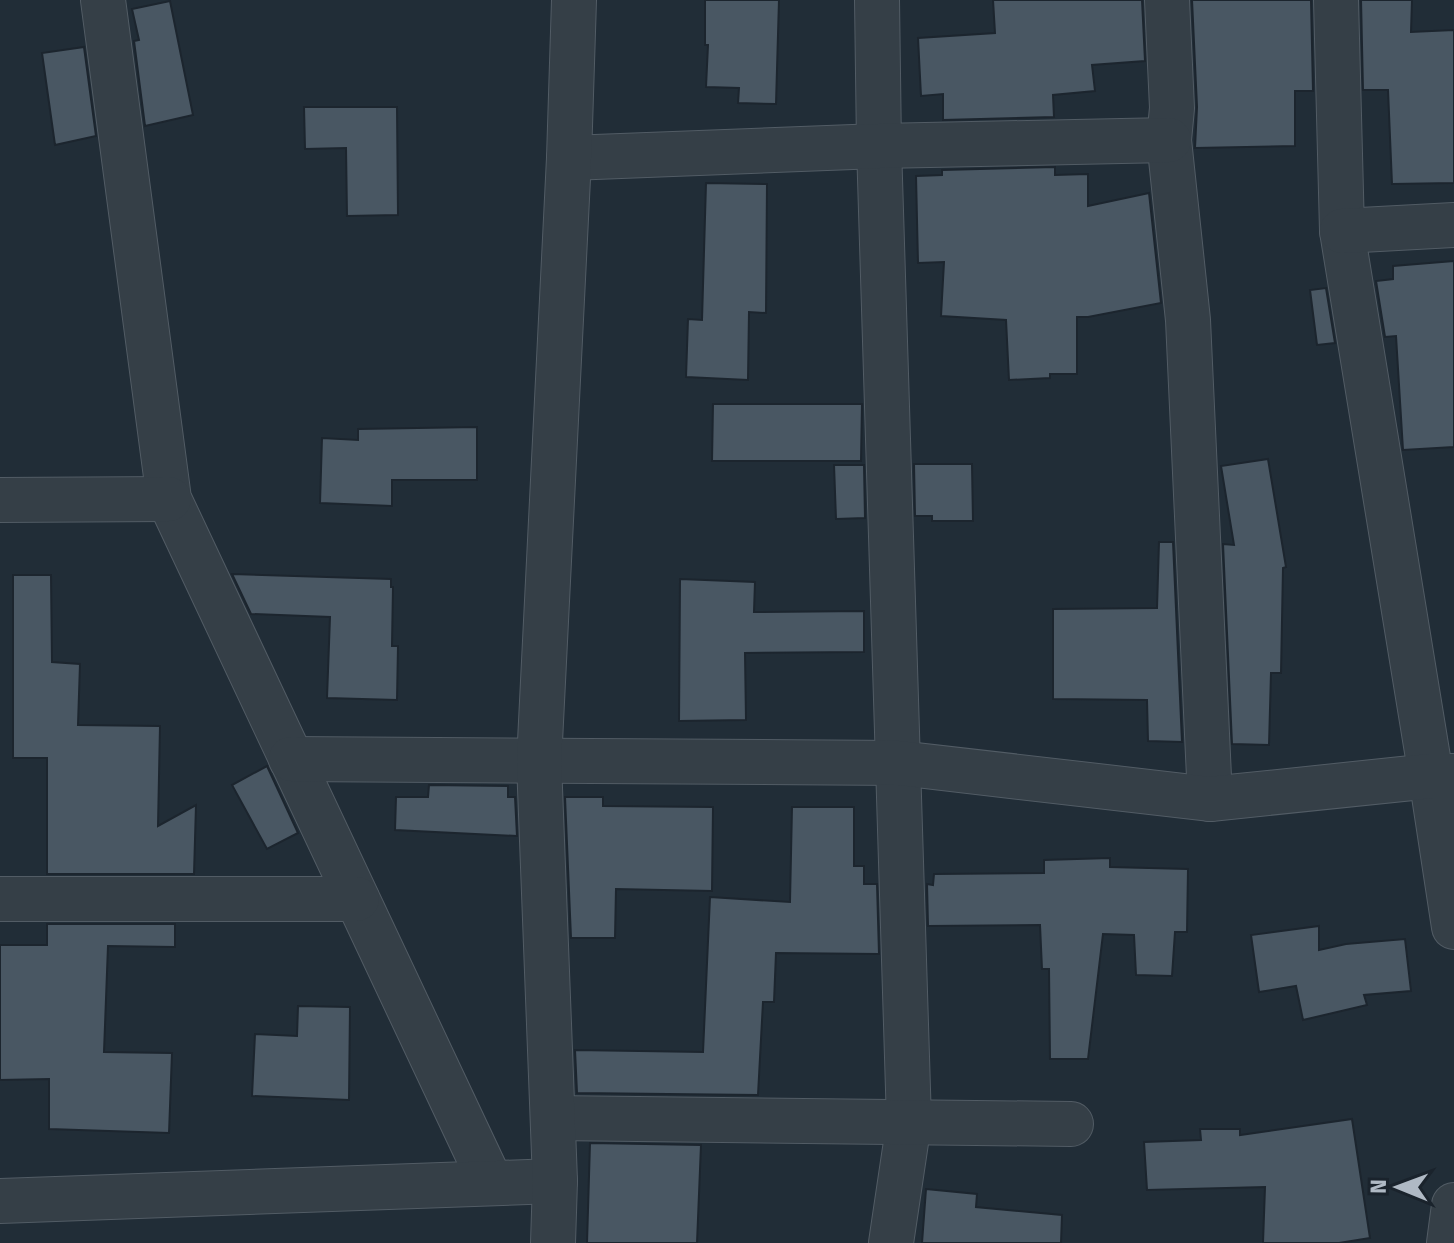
<svg xmlns="http://www.w3.org/2000/svg" width="1454" height="1243" viewBox="0 0 1454 1243" font-family="'Fira Sans',sans-serif">
  <style>
    .building { fill: #495763; stroke: #1c252e; stroke-width: 2 }
    .lines { fill: none; stroke-linecap: round; stroke-linejoin: round }
    .minor-casing { stroke: #525c65; stroke-width: 46 }
    .minor { stroke: #353f47; stroke-width: 44 }
  </style>
  <rect width="100%" height="100%" fill="#212d37"/>
  <g class="building">
    <path d="M705,0H779L776,104L738,103L739,88L706,87L708,45H705Z"/>
    <path d="M993,0H1142L1145,61L1092,65L1095,91L1053,95L1054,117L943,120V94L921,96L918,38L995,33Z"/>
    <path d="M1192,0H1311L1313,91H1295V146L1195,148L1197,107Z"/>
    <path d="M1361,0H1412L1411,32L1454,30V183L1392,184L1388,90H1363Z"/>
    <path d="M170,1L193,115L145,126L134,41L139,40L132,9Z"/>
    <path d="M84,47L96,136L55,145L42,53Z"/>
    <path d="M304,107H397L398,215L347,216L346,148L305,149Z"/>
    <path d="M1055,167V175L1088,174V206L1149,193L1161,303L1088,317H1077V374H1050V378L1009,380L1006,320L941,316L944,262L918,263L916,176L942,175V170Z"/>
    <path d="M706,183L767,184L766,313L749,312L748,380L686,377L688,319L702,320Z"/>
    <path d="M1454,261V447L1403,450L1396,336L1385,337L1376,281L1393,279V266Z"/>
    <path d="M1326,288L1335,343L1317,345L1310,290Z"/>
    <path d="M713,404H862L861,461H712Z"/>
    <path d="M477,427V480H392V506L320,503L322,438L358,440V429Z"/>
    <path d="M1268,459L1286,567L1283,568L1281,673H1271L1269,745L1232,744L1223,544L1234,545L1221,466Z"/>
    <path d="M914,464H972L973,521H932V516H915Z"/>
    <path d="M834,465H864L865,518L836,519Z"/>
    <path d="M1159,542H1173L1182,742L1148,741L1147,700L1053,699V609L1157,608Z"/>
    <path d="M232,574L391,579V587H393L392,646H398L397,700L327,698L330,617L251,614Z"/>
    <path d="M13,575H51L52,662L80,664L78,725L160,726L158,826L196,805L194,874H47V758H13Z"/>
    <path d="M680,579L755,582L754,612L864,611V652L745,653L746,720L679,721Z"/>
    <path d="M267,766L298,833L267,849L232,785Z"/>
    <path d="M429,785L508,786V797H515L517,836L395,830L396,797H428Z"/>
    <path d="M565,797H603V806L713,807L712,891L616,889L615,938H571Z"/>
    <path d="M792,807H854V866H864V884H877L879,954L776,953L774,1002H763L758,1095L577,1093L575,1050L703,1052L710,897L790,902Z"/>
    <path d="M1110,858V867L1188,869L1187,932H1175L1172,976L1136,975L1134,935L1103,934L1088,1059H1050L1049,969H1042L1040,925L928,926L927,884L933,885L934,874L1044,873V860Z"/>
    <path d="M47,924H175V947L108,946L104,1052L172,1053L169,1133L49,1129V1079L0,1080V945H47Z"/>
    <path d="M1319,926V950L1346,944L1405,939L1411,991L1364,995L1367,1005L1303,1020L1296,986L1259,992L1251,935Z"/>
    <path d="M298,1006L350,1007L349,1100L252,1096L255,1034L297,1036Z"/>
    <path d="M1352,1119L1370,1238L1339,1243H1263L1265,1187L1147,1190L1144,1142L1201,1140L1200,1129H1240V1135Z"/>
    <path d="M590,1143L701,1145L697,1243H587Z"/>
    <path d="M926,1189L977,1194L976,1207L1062,1215L1061,1243H922Z"/>
  </g>
  <g class="lines">
    <defs>
      <g id="minor">
        <path d="M103,0L169,499L491,1183"/>
        <path d="M877,0L879,146L909,1122L891,1243"/>
        <path d="M1167,0L1172,108L1169,140L1188,320L1210,799"/>
        <path d="M1336,0L1342,231L1431,776L1454,927"/>
        <path d="M569,158L879,146L1169,140"/>
        <path d="M1342,231L1454,225"/>
        <path d="M0,500L169,499"/>
        <path d="M291,759L899,763L1210,799L1431,776H1454"/>
        <path d="M0,899H357"/>
        <path d="M553,1118L1071,1124"/>
        <path d="M0,1201L555,1181"/>
        <path d="M553,1243L555,1181L539,762L569,158L574,0"/>
        <path d="M1449,1243L1454,1205"/>
      </g>
    </defs>
    <use href="#minor" class="minor-casing"/>
    <use href="#minor" class="minor"/>
  </g>
  <g transform="translate(1398 1187) rotate(271)" stroke="#1a232c" stroke-width="6" paint-order="stroke">
  <path d="M0-6L14 30L0 20L-14 30Z" fill="#afb9c4"/>
  <text y="-12" font-size="22" font-weight="bold" text-anchor="middle" fill="#afb9c4">N</text>
  </g>
</svg>
